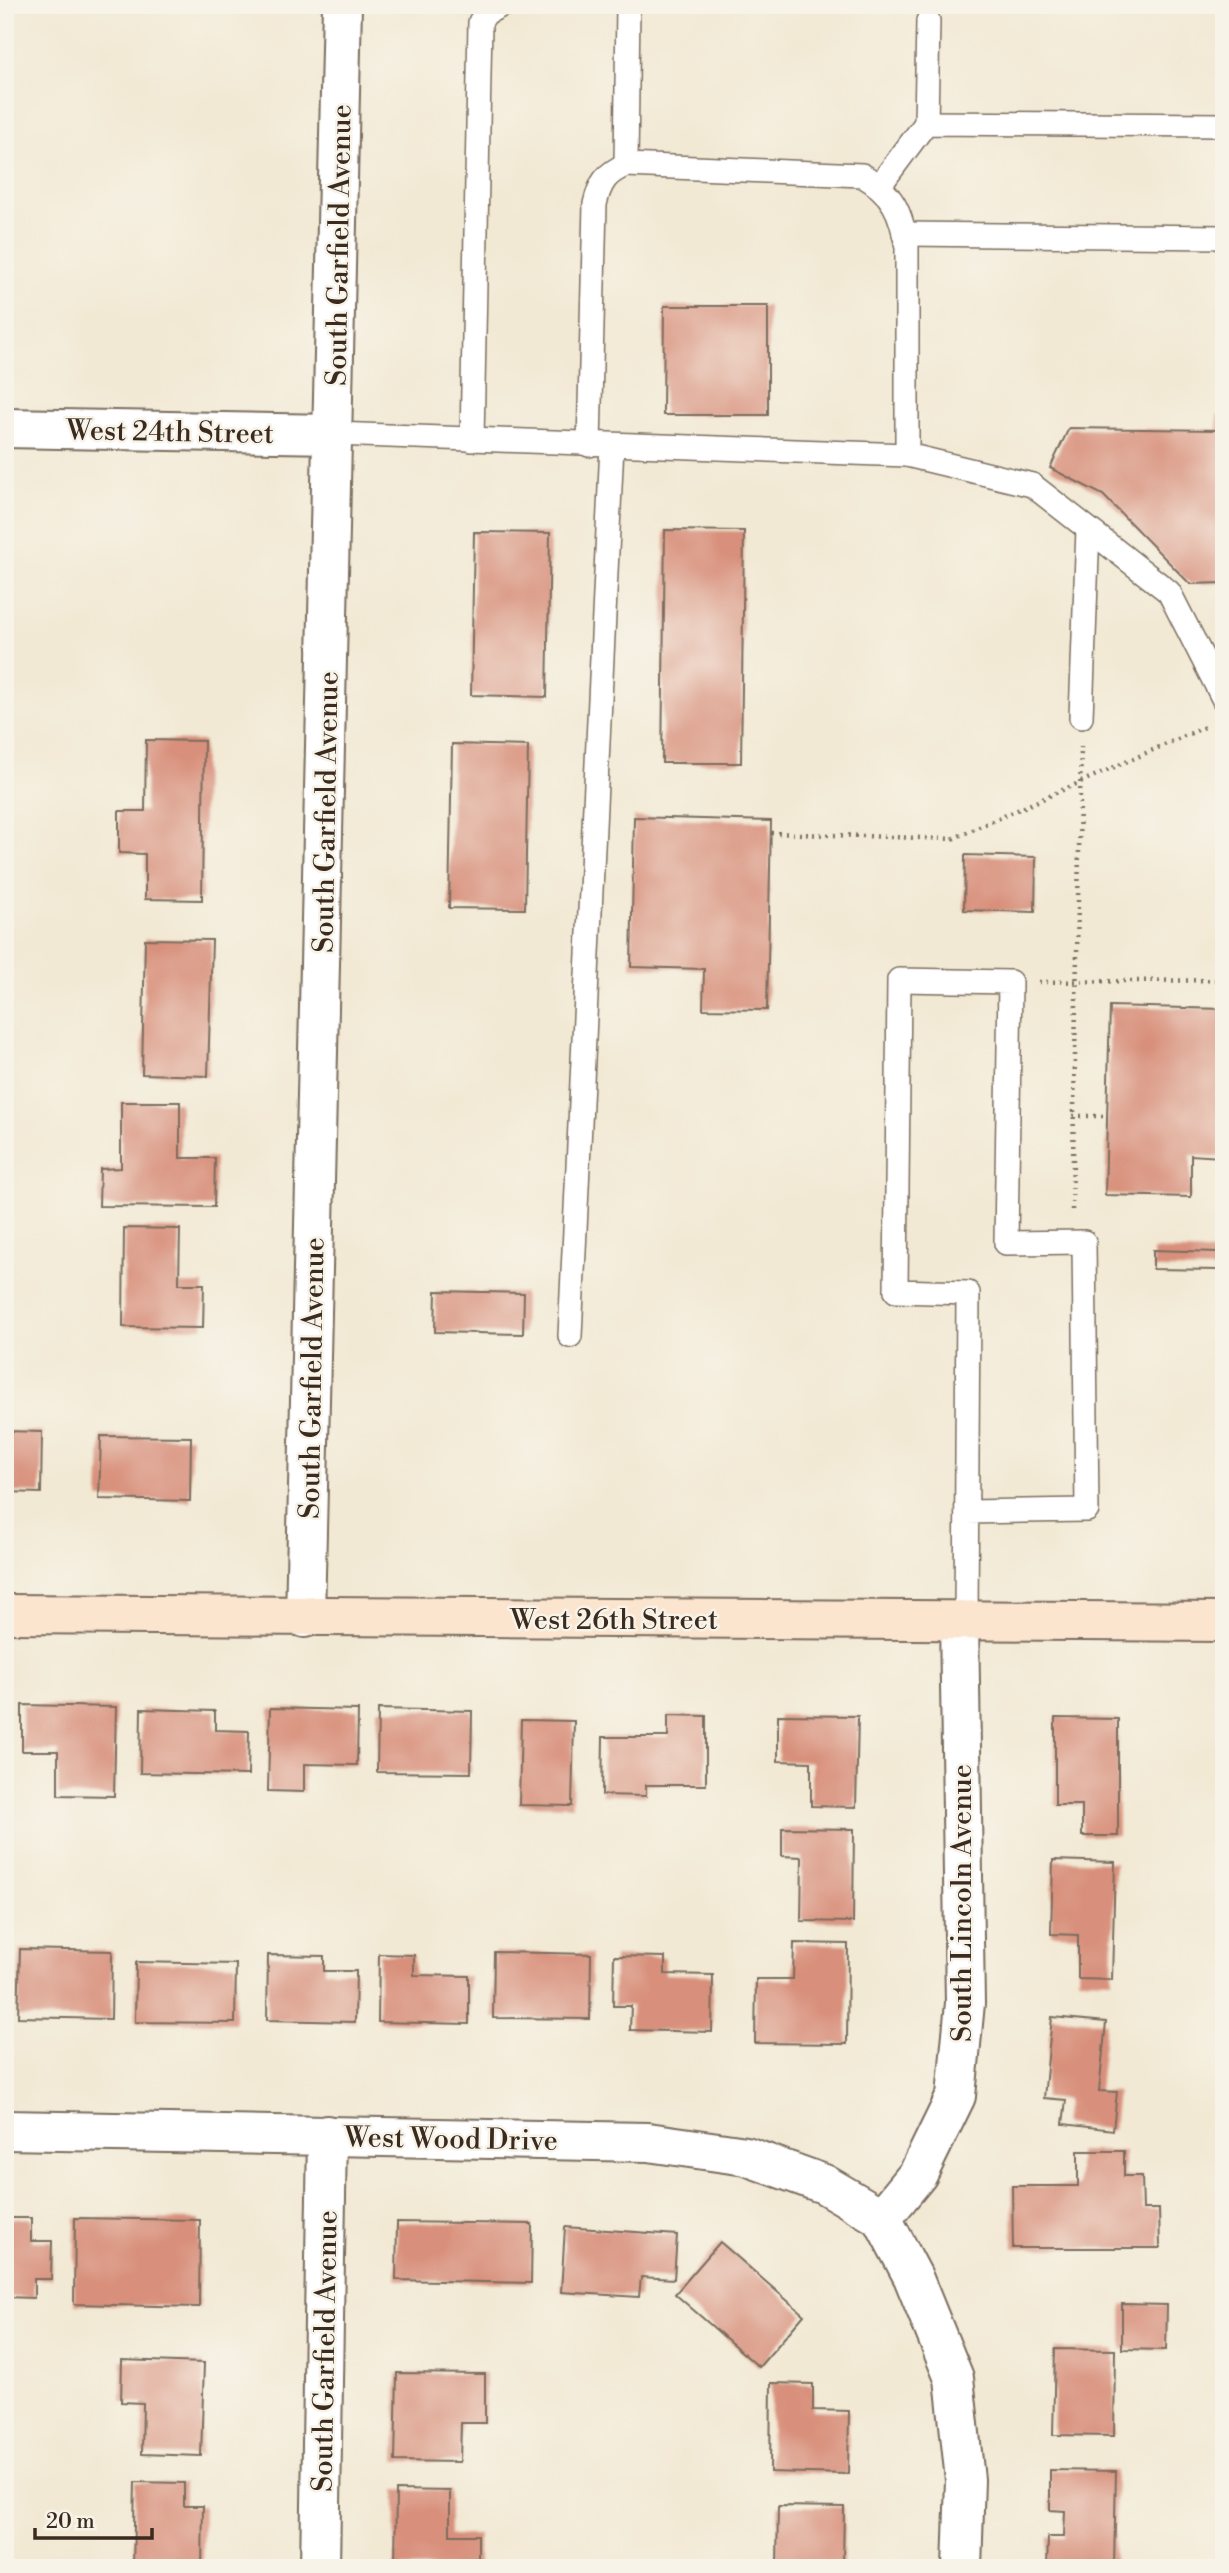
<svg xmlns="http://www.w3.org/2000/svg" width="1229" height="2573" viewBox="0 0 1229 2573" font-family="'Libre Bodoni',serif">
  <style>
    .building { fill: #d8907c }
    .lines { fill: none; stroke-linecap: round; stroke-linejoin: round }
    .lane-casing { stroke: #7b6d5e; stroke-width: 26 }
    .street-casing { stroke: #7b6d5e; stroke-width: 42 }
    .secondary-casing { stroke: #7b6d5e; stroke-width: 42 }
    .path { stroke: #7b6d5e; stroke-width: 4.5; stroke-dasharray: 2 5; stroke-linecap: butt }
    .lane { stroke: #fff; stroke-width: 23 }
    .street { stroke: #fff; stroke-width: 38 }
    .secondary { stroke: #fbe5cf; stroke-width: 38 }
    .labels { text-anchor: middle; stroke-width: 5; stroke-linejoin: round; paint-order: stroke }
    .street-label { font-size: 28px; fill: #3b2a1e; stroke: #f7f3e8 }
  </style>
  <rect width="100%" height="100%" fill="#f7f3e8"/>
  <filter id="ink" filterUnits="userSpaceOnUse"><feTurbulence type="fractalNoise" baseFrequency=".0143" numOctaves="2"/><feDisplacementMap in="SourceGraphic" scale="14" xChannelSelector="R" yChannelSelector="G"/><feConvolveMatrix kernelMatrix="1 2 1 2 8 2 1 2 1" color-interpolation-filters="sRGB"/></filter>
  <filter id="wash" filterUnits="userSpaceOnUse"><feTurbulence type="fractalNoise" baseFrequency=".00686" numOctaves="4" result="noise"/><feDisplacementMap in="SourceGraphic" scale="28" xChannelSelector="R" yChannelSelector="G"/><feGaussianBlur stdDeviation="1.57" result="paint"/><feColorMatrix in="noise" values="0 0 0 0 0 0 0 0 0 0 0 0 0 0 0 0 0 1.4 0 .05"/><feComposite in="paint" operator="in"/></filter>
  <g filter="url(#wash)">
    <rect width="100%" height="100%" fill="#f2e9d4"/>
    <g id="blocks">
      <g class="building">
        <path d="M664,306H768V415H663Z"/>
        <path d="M1217,415H1224V583L1190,584L1103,495L1050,468L1069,428L1217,430Z"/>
        <path d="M665,530L744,531L741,763H662Z"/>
        <path d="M474,532L550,533L547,697L471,695Z"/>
        <path d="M146,740L204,741L202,900L145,899V854L119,853V811H145Z"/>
        <path d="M452,744L528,746L525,909L449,908Z"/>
        <path d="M634,817L771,821L767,1010L703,1009L704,969L631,967Z"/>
        <path d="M965,855L1036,857L1035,912L964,910Z"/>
        <path d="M145,939L212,940L208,1076L142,1074Z"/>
        <path d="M1110,1006L1224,1009L1221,1157L1191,1155V1197L1105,1195Z"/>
        <path d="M121,1102H180V1158H215L214,1207L99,1206L100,1169L121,1168Z"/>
        <path d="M124,1228L180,1229L179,1284H204L203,1328L123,1327Z"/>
        <path d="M1153,1250L1218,1252V1270L1153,1269Z"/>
        <path d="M436,1291L524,1293L523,1334L435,1332Z"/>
        <path d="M5,1431L42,1432L41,1493L5,1492Z"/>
        <path d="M101,1436L191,1437L190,1501L99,1499Z"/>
        <path d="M22,1705L116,1707L114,1796L58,1795V1751H22Z"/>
        <path d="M270,1708L358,1710L357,1765L304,1764V1792L268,1791Z"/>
        <path d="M141,1709L215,1711V1730L249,1731L248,1775L140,1773Z"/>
        <path d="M378,1709L472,1711L471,1773L377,1772Z"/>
        <path d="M668,1715L706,1716V1785H646V1796L602,1795L603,1737H668Z"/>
        <path d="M778,1715L858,1716L856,1807L811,1806V1762L778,1761Z"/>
        <path d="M1055,1718L1118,1719V1836H1082V1805H1055Z"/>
        <path d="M521,1720L574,1721L572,1806L519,1805Z"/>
        <path d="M782,1828L854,1829L853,1922L801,1921L802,1857L782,1856Z"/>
        <path d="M1053,1860L1115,1862L1112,1980L1078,1979V1935L1051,1934Z"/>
        <path d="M794,1943L848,1944L847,2044L755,2043L756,1979H793Z"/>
        <path d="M20,1949L112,1951L111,2019L18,2017Z"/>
        <path d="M494,1952L591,1954L590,2019L493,2018Z"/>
        <path d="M379,1954L414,1955V1975L469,1976V2024L378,2022Z"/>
        <path d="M268,1955L324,1956V1971H356L355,2022L267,2020Z"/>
        <path d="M614,1956L665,1957V1974L713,1975L712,2032L630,2030L631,2006H613Z"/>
        <path d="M136,1962L236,1964L235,2023L135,2022Z"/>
        <path d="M1052,2017L1106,2022L1099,2091L1117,2092L1113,2130L1063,2124L1066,2100L1044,2098Z"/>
        <path d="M1078,2151H1124V2176H1142L1143,2209H1159L1160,2248H1013L1012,2186H1078Z"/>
        <path d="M5,2218H31V2241H52L51,2279H34V2298L5,2297Z"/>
        <path d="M75,2218L200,2220L199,2307L74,2304Z"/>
        <path d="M397,2222L532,2224L531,2283L396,2280Z"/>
        <path d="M565,2227L677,2235L674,2279L641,2277L639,2297L561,2292Z"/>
        <path d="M720,2242L804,2315L759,2367L675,2294Z"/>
        <path d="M1122,2304L1167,2305L1166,2350L1122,2349Z"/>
        <path d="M1055,2349L1115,2350L1114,2436L1053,2435Z"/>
        <path d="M122,2360L204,2363L201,2456L142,2454L143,2403L121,2402Z"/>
        <path d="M397,2373L485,2374V2423H461L460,2462L395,2461Z"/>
        <path d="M771,2383L813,2384V2410L849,2411L848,2474L770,2472Z"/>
        <path d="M1050,2470L1116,2471L1114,2568H1047L1048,2537H1064L1065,2511L1050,2510Z"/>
        <path d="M135,2482L184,2483V2506H203L202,2568H133Z"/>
        <path d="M396,2490L450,2491V2535H478V2568H395Z"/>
        <path d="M778,2506L844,2507L843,2568H777Z"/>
      </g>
    </g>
  </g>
  <g filter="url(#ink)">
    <use href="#blocks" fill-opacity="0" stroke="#7b6d5e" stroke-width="2"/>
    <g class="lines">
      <defs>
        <g id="lane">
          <path d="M926,123L928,21"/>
          <path d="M626,165L628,5"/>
          <path d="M880,185L926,123L1224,125"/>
          <path d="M904,234L1224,237"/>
          <path d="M334,434L907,455L1032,485L1169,592L1224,700"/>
          <path d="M472,440L480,22L486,13L502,5"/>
          <path d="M589,445L595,204C600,183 606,173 626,165L862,175C893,193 901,212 907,247V455"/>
          <path d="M1081,717L1088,529"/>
          <path d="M570,1336L612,445"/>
          <path d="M966,1620L968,1293L896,1291L899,980L1010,982L1006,1243L1084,1242L1087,1510L967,1512"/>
        </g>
        <g id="street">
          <path d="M5,428L334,434"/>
          <path d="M305,1618L342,5"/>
          <path d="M5,2130L648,2142L746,2156L824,2184L882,2218"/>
          <path d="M882,2218L918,2174L956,2096L965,2003L959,1620"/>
          <path d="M882,2218L913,2277L954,2378L965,2480L962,2568"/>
          <path d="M320,2568L327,2135"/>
        </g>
        <path id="secondary" d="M5,1614L1224,1622"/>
      </defs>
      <use href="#lane" class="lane-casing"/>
      <use href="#street" class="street-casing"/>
      <use href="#secondary" class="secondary-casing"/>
      <g class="path">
        <path d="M771,833L952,839L1207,726"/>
        <path d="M1039,982L1224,980"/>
        <path d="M1073,1116H1107"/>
        <path d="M1072,1210L1081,747"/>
      </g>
      <use href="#lane" class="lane"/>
      <use href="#street" class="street"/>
      <use href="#secondary" class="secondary"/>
    </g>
  </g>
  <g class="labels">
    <g class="street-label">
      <text transform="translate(338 245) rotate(-89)" y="10">South Garfield Avenue</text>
      <text transform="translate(170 431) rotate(1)" y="10">West 24th Street</text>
      <text transform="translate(325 812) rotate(-89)" y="10">South Garfield Avenue</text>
      <text transform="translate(311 1378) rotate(-89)" y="10">South Garfield Avenue</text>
      <text x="614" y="1629">West 26th Street</text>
      <text transform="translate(961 1903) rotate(-90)" y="10">South Lincoln Avenue</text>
      <text transform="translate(451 2138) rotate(1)" y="10">West Wood Drive</text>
      <text transform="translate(324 2351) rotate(-89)" y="10">South Garfield Avenue</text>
    </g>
  </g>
  <rect width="1229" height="2573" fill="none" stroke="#f7f3e8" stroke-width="28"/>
  <path d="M35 2528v10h117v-10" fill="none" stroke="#3b2a1e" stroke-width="3.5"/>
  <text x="46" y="2528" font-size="21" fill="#3b2a1e" stroke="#f7f3e8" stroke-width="5" paint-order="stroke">20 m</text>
</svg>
